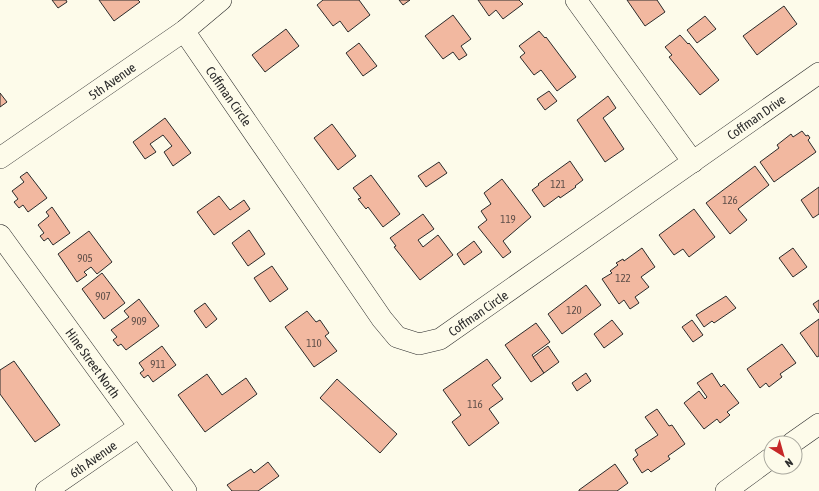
<svg xmlns="http://www.w3.org/2000/svg" width="819" height="491" viewBox="0 0 819 491" font-family="'Asap Condensed',sans-serif">
  <style>
    .building { fill: #f2b8a0; stroke: #2b2b2b }
    .lines { fill: none; stroke-linecap: round; stroke-linejoin: round }
    .minor-casing { stroke: #2b2b2b; stroke-width: 22 }
    .minor { stroke: #fdfbea; stroke-width: 21 }
    .labels { text-anchor: middle; stroke-width: 3; stroke-linejoin: round; paint-order: stroke }
    .number-label { font-size: 11px; fill: #5d4e48 }
    .street-label { font-size: 13px; fill: #2b2b2b; stroke: #fdfbea }
  </style>
  <rect width="100%" height="100%" fill="#fdfbea"/>
  <g class="building">
    <path d="M52,0H66L67,2L58,8Z"/>
    <path d="M99,0H138L140,2L114,21Z"/>
    <path d="M323,0H359L370,15L348,32L340,21L333,26L317,5Z"/>
    <path d="M399,0H410L403,5Z"/>
    <path d="M478,0H519L523,4L503,19L496,10L489,16Z"/>
    <path d="M627,0H657L665,12L645,26Z"/>
    <path d="M784,6L797,24L757,55L743,36Z"/>
    <path d="M453,15L471,39L461,46L467,55L459,60L453,52L443,59L425,36Z"/>
    <path d="M705,16L716,29L697,43L687,30Z"/>
    <path d="M286,29L299,46L265,72L252,55Z"/>
    <path d="M539,31L545,38L546,37L576,77L557,91L541,70L534,75L520,57L525,53L519,46Z"/>
    <path d="M680,35L688,44L689,43L719,80L700,95L669,57L672,55L665,47Z"/>
    <path d="M359,43L377,66L363,76L346,53Z"/>
    <path d="M549,91L557,101L545,110L537,99Z"/>
    <path d="M0,93L7,102L0,107Z"/>
    <path d="M608,96L616,108L603,118L624,149L605,162L577,120Z"/>
    <path d="M165,118L191,153L173,166L164,152L172,146L163,135L150,144L156,152L145,159L133,142Z"/>
    <path d="M332,124L356,156L338,170L314,138Z"/>
    <path d="M802,131L806,136L808,135L810,138L808,140L816,152L774,182L760,162L779,148L777,145L791,134L793,137Z"/>
    <path d="M570,161L583,180L575,186L576,187L560,198L559,196L544,207L532,190L539,185L538,184Z"/>
    <path d="M439,162L447,173L426,187L418,176Z"/>
    <path d="M755,166L769,185L738,209L747,220L730,234L706,203Z"/>
    <path d="M27,172L47,198L28,212L23,205L19,208L14,202L18,199L12,191L24,182L20,177Z"/>
    <path d="M371,175L400,214L383,227L368,207L366,209L358,199L361,198L353,188Z"/>
    <path d="M502,179L531,217L503,241L511,252L503,258L478,227L487,220L481,211L491,204L484,193Z"/>
    <path d="M819,187V214L813,218L801,200Z"/>
    <path d="M219,196L230,210L244,200L250,209L214,235L197,212Z"/>
    <path d="M52,207L70,233L53,245L48,238L44,241L40,236L44,233L38,225L49,216L46,212Z"/>
    <path d="M694,209L715,237L689,257L683,249L674,255L659,235Z"/>
    <path d="M423,214L434,229L418,240L423,247L438,235L453,255L420,280L394,247L396,246L390,238Z"/>
    <path d="M249,230L265,254L248,266L232,243Z"/>
    <path d="M89,231L112,262L97,274L91,267L84,272L87,275L77,282L58,254Z"/>
    <path d="M474,241L482,252L464,265L457,254Z"/>
    <path d="M642,248L655,267L641,277L649,287L635,297L639,303L630,309L624,300L619,304L602,279L612,273L610,271L618,265L616,263L623,259L624,261Z"/>
    <path d="M793,248L807,267L793,277L779,258Z"/>
    <path d="M272,266L288,289L270,302L254,278Z"/>
    <path d="M102,273L125,303L104,319L82,289Z"/>
    <path d="M586,285L601,305L562,334L548,314Z"/>
    <path d="M726,296L736,308L714,323L712,321L704,327L696,315Z"/>
    <path d="M139,299L159,326L126,350L121,344L118,346L113,340L117,337L111,330L129,317L124,311Z"/>
    <path d="M819,300V313L813,304Z"/>
    <path d="M205,303L217,319L206,328L194,311Z"/>
    <path d="M307,311L316,322L320,320L329,333L325,336L337,351L314,367L285,327Z"/>
    <path d="M819,319V356L817,357L800,333Z"/>
    <path d="M612,320L623,334L604,348L594,334Z"/>
    <path d="M692,320L703,335L693,342L682,327Z"/>
    <path d="M536,323L550,342L532,355L544,373L531,382L505,345Z"/>
    <path d="M782,344L796,363L780,374L782,377L769,387L766,383L760,388L747,369Z"/>
    <path d="M162,346L176,365L153,382L148,375L144,378L140,373L144,370L139,363Z"/>
    <path d="M548,346L559,362L544,373L533,357Z"/>
    <path d="M487,359L501,378L492,385L503,399L489,409L499,423L469,446L452,422L461,415L443,390Z"/>
    <path d="M14,361L60,425L35,442L0,394V370Z"/>
    <path d="M586,373L591,381L577,391L572,383Z"/>
    <path d="M712,373L721,387L724,384L739,403L727,412L730,415L720,423L717,419L704,429L684,403L699,391L705,399L707,397L697,383Z"/>
    <path d="M207,374L222,395L246,378L257,394L205,432L178,395Z"/>
    <path d="M337,379L397,434L380,453L320,398Z"/>
    <path d="M657,409L669,426L672,425L685,444L668,456L670,459L651,472L648,469L642,473L633,459L638,455L635,450L658,435L645,417Z"/>
    <path d="M268,462L279,476L258,491H232L227,485L251,469L254,473Z"/>
    <path d="M615,464L628,483L617,491H579V490Z"/>
  </g>
  <g class="lines">
    <defs>
      <g id="minor">
        <path d="M576,0L693,162"/>
        <path d="M184,31L382,319L397,337L419,344L440,339L819,73"/>
        <path d="M0,158L184,31L221,0"/>
        <path d="M0,235L186,491"/>
        <path d="M792,443L819,424"/>
        <path d="M46,491L139,427"/>
        <path d="M726,491L771,458"/>
      </g>
    </defs>
    <use href="#minor" class="minor-casing"/>
    <use href="#minor" class="minor"/>
  </g>
  <g class="labels">
    <g class="number-label">
      <text x="558" y="188">121</text>
      <text x="730" y="204">126</text>
      <text x="508" y="223">119</text>
      <text x="85" y="262">905</text>
      <text x="623" y="282">122</text>
      <text x="103" y="300">907</text>
      <text x="574" y="314">120</text>
      <text x="139" y="325">909</text>
      <text x="314" y="347">110</text>
      <text x="158" y="368">911</text>
      <text x="475" y="408">116</text>
    </g>
    <g class="street-label">
      <text transform="translate(112 81) rotate(-35)" y="5">5th Avenue</text>
      <text transform="translate(229 96) rotate(55)" y="5">Coffman Circle</text>
      <text transform="translate(756 117) rotate(-35)" y="5">Coffman Drive</text>
      <text transform="translate(478 313) rotate(-35)" y="5">Coffman Circle</text>
      <text transform="translate(93 363) rotate(54)" y="5">Hine Street North</text>
      <text transform="translate(93 459) rotate(-35)" y="5">6th Avenue</text>
    </g>
  </g>
  <g transform="translate(783 455) rotate(143)"><circle r="19" fill="#fdfbea" stroke="#a9a89e"/>
  <path d="M0-3L7 15L0 10L-7 15Z" fill="#c62828"/>
  <text y="-6" font-size="11" font-weight="bold" text-anchor="middle" fill="#2b2b2b">N</text>
  </g>
</svg>
